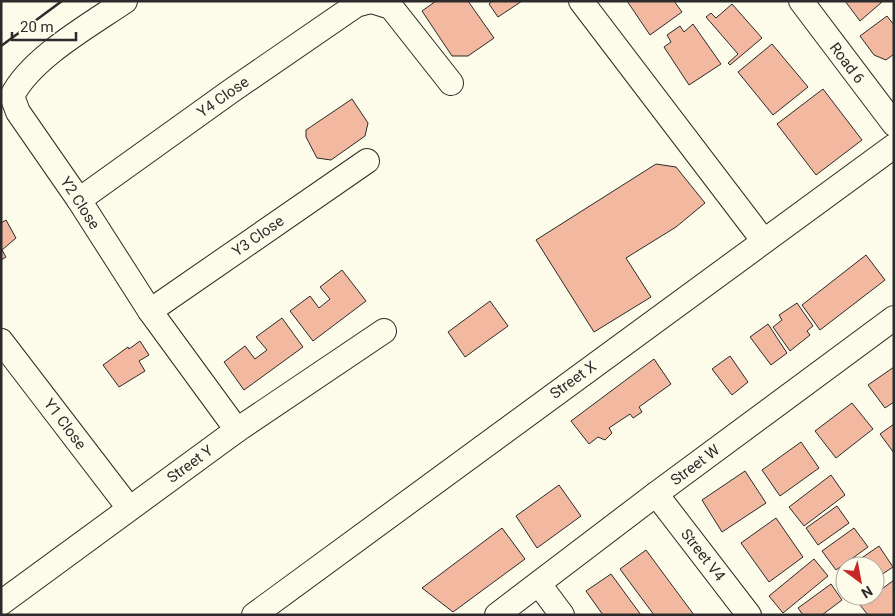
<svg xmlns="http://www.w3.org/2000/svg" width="895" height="616" viewBox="0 0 895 616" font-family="Roboto,sans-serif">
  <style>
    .building { fill: #f2b8a0; stroke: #2b2b2b }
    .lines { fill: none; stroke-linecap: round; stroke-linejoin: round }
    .minor-casing { stroke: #2b2b2b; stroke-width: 26 }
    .minor { stroke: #fdfbea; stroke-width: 24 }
    .wall { stroke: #2b2b2b; stroke-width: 2.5 }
    .labels { text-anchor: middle; stroke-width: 4; stroke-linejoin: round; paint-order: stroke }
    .street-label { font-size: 15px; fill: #2b2b2b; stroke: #fdfbea }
  </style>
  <rect width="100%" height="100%" fill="#fdfbea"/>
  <g class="building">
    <path d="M436,1H468L494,38L468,56H452L422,11Z"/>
    <path d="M492,1H522L498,17L489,4Z"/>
    <path d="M627,1H674L682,12L650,35Z"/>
    <path d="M845,1H881L882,2L860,21Z"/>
    <path d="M732,4L762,38L730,65L728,63L738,54L706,17L711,13L716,18Z"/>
    <path d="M887,16L894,25V54L886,60L874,55L860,36Z"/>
    <path d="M693,24L721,64L689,85L664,47L671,42L667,35L680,26L684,32Z"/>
    <path d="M772,44L808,87L773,115L738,72Z"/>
    <path d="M823,89L862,140L816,175L777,124Z"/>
    <path d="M352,99L368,123L365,136L331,160L317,158L306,137V130Z"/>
    <path d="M656,164L676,167L705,203L676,227L626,258L651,297L594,332L536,240Z"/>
    <path d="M6,220L16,238L2,250L6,257L1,260V223Z"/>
    <path d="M866,255L885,280L820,330L802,305Z"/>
    <path d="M342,270L366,301L313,341L290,311L310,296L319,308L330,299L320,287Z"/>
    <path d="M490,301L508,326L465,357L448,332Z"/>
    <path d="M797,303L813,326L807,331L810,335L790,351L773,327L782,320L779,315Z"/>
    <path d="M282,318L303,347L244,390L224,362L245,346L255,359L267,350L256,337Z"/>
    <path d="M768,324L787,353L771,365L750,337Z"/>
    <path d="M140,341L149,355L139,361L145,371L119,387L103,365L128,347L129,349Z"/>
    <path d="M730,356L748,382L732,395L712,369Z"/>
    <path d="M654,359L671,384L639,407L642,412L633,418L630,414L609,428L612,433L605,440L598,437L589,444L571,421Z"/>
    <path d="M894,367V402L885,408L868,385Z"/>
    <path d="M852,403L873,429L836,458L815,431Z"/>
    <path d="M894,424V453L880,434Z"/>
    <path d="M801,442L819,468L780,496L762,470Z"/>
    <path d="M745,471L766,503L722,532L702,500Z"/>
    <path d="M831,475L845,495L804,526L789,507Z"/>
    <path d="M559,485L581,516L537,548L516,516Z"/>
    <path d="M837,506L849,523L818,545L806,528Z"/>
    <path d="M776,518L803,557L769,582L741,543Z"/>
    <path d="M502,528L525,559L453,612L422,588Z"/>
    <path d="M854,528L868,547L836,570L822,551Z"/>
    <path d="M879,546L893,567L875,579V566H850Z"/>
    <path d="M646,550L694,615H654L620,569Z"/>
    <path d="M814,559L828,576L783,613L769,596Z"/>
    <path d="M611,574L641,615H603L586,591Z"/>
    <path d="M894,580V615H868L860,605L873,596H875V594Z"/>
    <path d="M831,584L842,600L822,615H803L798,608Z"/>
  </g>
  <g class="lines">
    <defs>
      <g id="minor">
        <path d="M125,1C90,25 31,58 12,96L18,112L79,200L150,311L237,430"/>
        <path d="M372,1L391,7L451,83"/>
        <path d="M581,1L763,240"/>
        <path d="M801,1L894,124"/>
        <path d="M79,200L231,91L356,5L371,1"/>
        <path d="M150,311L367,161"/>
        <path d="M1,341L129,508"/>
        <path d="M656,494L749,615"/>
        <path d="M539,584L562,615"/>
        <path d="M1,603L237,430L384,331"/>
        <path d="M254,615L894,146"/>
        <path d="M497,615L656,494L894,318"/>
      </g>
    </defs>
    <use href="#minor" class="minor-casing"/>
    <use href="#minor" class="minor"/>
    <path class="wall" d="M1,46L62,1"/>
  </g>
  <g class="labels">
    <g class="street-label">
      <text transform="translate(847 63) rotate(53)" y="5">Road 6</text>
      <text transform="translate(223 97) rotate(-35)" y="5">Y4 Close</text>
      <text transform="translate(80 203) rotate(57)" y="5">Y2 Close</text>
      <text transform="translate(258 236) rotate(-35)" y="5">Y3 Close</text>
      <text transform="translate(573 380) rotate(-36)" y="5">Street X</text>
      <text transform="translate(65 424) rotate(53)" y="5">Y1 Close</text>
      <text transform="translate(190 464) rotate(-36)" y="5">Street Y</text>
      <text transform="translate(695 465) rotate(-37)" y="5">Street W</text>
      <text transform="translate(703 555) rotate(52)" y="5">Street V4</text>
    </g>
  </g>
  <rect width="895" height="616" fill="none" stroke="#2b2b2b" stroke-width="5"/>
  <g transform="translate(860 581) rotate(148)"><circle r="24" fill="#fdfbea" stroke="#a9a89e"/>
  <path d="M0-4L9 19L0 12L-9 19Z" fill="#c62828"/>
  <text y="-8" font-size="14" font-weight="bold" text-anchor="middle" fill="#2b2b2b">N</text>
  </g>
  <path d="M12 32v8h64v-8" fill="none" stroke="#2b2b2b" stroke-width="2.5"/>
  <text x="20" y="32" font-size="15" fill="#2b2b2b" stroke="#fdfbea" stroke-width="4" paint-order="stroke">20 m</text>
</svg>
